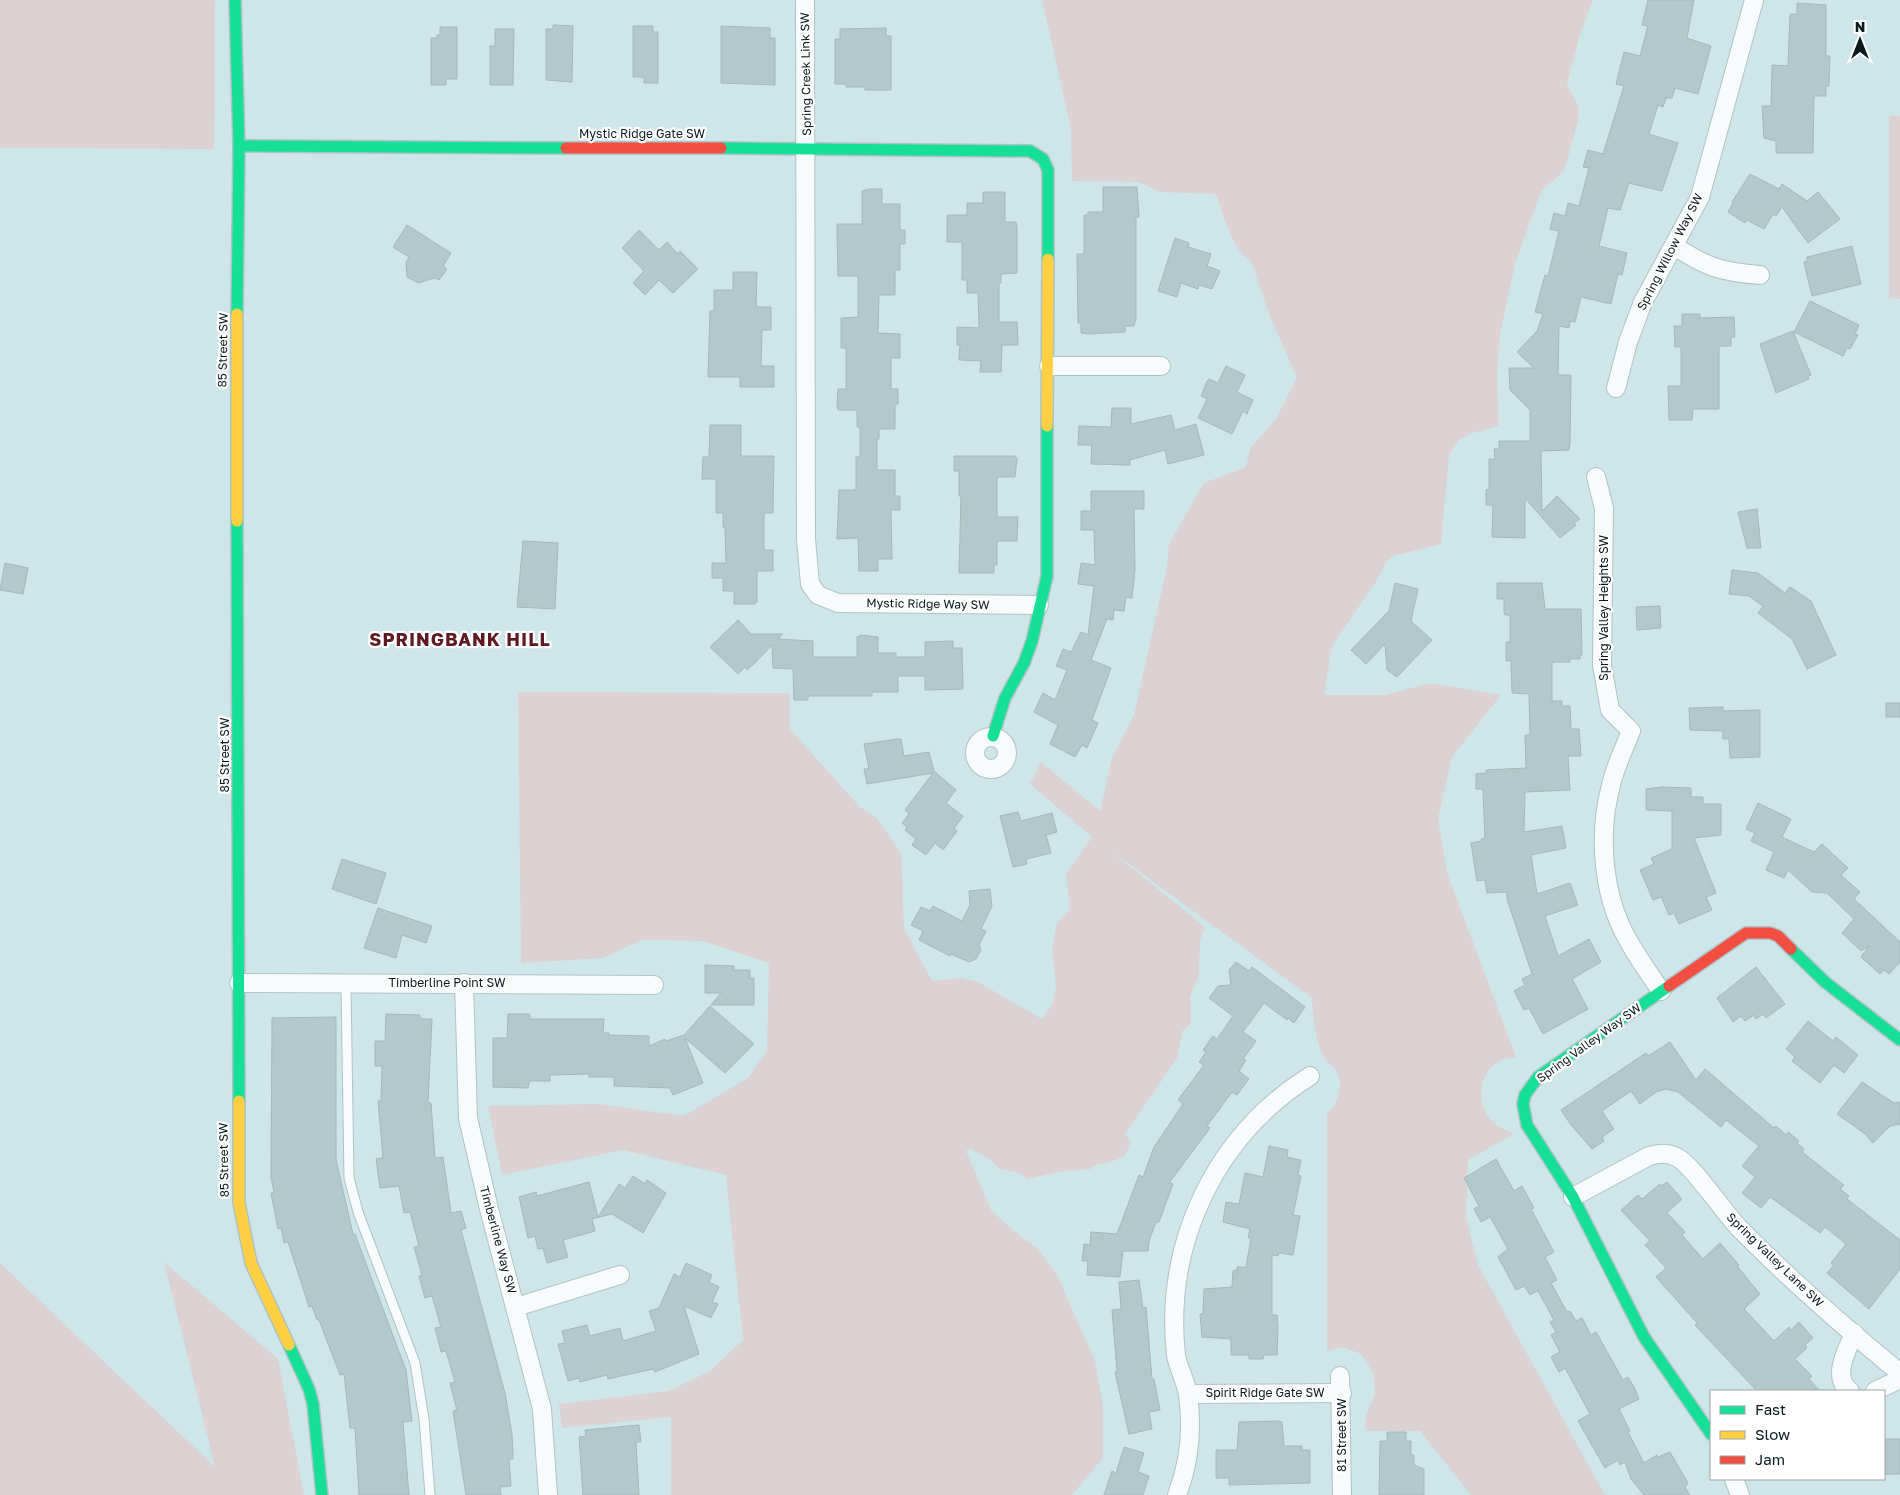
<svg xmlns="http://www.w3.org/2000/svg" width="1900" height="1495" viewBox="0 0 1900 1495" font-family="'Golos Text',sans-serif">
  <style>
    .green { fill: #dcd2d3 }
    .building { fill: #b2c9cc; stroke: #a4b8ba }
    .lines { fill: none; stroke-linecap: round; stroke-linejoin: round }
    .lane-casing { stroke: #afc3c5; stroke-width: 11 }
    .street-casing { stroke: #afc3c5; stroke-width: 20 }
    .fast-casing { stroke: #afc3c5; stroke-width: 14 }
    .slow-casing { stroke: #afc3c5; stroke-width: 14 }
    .jam-casing { stroke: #afc3c5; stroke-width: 14 }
    .lane { stroke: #f8fbfc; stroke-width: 9 }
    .street { stroke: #f8fbfc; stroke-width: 18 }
    .fast { stroke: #16e098; stroke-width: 11 }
    .slow { stroke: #ffcf43; stroke-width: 11 }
    .jam { stroke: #f24e42; stroke-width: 11 }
    .labels { text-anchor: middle; stroke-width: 4.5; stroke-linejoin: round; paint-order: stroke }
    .street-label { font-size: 12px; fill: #091a1c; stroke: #fff }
    .district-label { font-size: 18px; font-weight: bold; letter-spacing: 1px; fill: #5e1921; stroke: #fff }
  </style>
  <rect width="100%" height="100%" fill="#cde6e9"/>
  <g class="green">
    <path d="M0,0H215L214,149L0,148Z"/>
    <path d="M1042,0H1593L1580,34L1567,84L1579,108L1578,121L1564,171L1541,191L1515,264L1500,334L1497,375L1499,426L1472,433L1459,440L1449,455L1441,544L1393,556L1386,562L1377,580L1332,646L1324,695H1385L1430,683L1501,695L1452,757L1438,818L1447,873L1516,1057C1510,1058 1503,1058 1498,1062C1477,1074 1476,1108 1494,1123C1499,1127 1507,1131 1514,1134L1468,1160L1466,1217L1478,1265L1605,1495H1471L1420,1431H1365V1418L1375,1394L1374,1377L1367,1362L1359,1353L1342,1347L1327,1351V1113C1339,1104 1344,1084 1336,1070C1333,1066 1328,1063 1325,1059C1315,1042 1313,1017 1312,998L1106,847L1205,927L1200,940L1199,975L1190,997L1191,1024L1183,1030L1177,1058L1125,1134L1131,1141L1125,1156L1108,1163L1098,1164L1090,1169L1058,1172L1027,1179L1020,1173L1000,1169L991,1160L971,1149L966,1151L991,1210L1008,1226L1039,1250L1058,1277L1095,1361L1103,1406V1458L1072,1495H671V1417L562,1428L559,1404L669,1391L710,1371L743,1340L726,1175L623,1150L502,1175L488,1106L598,1104L684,1116L748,1078L767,1051L769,963L703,941L642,940L603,958L521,963L518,692L789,693L790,729L860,807L877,818L901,853L904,928L932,981L960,978L978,982L1042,1019L1052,1005L1056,988L1052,949L1057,923L1070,909L1066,874L1092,837L1030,784L1041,762L1100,811L1112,758L1134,715L1167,567L1169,544L1204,483L1246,467L1251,447L1276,419L1297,377L1270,317L1251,261C1232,251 1223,213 1216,194L1161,192L1138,182L1072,181L1071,128Z"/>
    <path d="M1889,116H1900V299L1882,298H1889Z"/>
    <path d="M164,1262L278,1359L304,1495H0V1263L215,1467Z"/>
  </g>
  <g class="building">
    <path d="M1648,0H1694L1687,38L1711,46L1698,94L1675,88L1672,98H1666L1663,107L1658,105L1649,134L1678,143L1662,191L1629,183L1620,210L1608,208L1599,246L1627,253L1622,275L1618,274L1611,304L1581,297L1575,322L1570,321L1569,328L1559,326L1558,375H1571L1570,444L1569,450L1541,451L1542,511L1557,496L1580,519L1574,523L1576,525L1560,538L1525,498V538L1492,537L1493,505H1486V490L1489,489V459H1495L1494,449H1499V441H1530V410L1510,390L1509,368H1534L1517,352L1537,331L1543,314L1535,312L1545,275L1548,276L1559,231L1550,229L1554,213L1565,216L1568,203L1579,206L1589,168L1583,167L1588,150L1603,154L1624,86L1616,84L1624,52L1640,56L1648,26L1642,25Z"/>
    <path d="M1797,3L1826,5V56H1830L1829,86H1826V96H1814L1813,153H1776V141L1764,138L1762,106H1771L1772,65L1788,66L1790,14H1797Z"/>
    <path d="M553,25L573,26L572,82L546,80V29H553Z"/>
    <path d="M633,26H653V32H658V83H644V77H633Z"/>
    <path d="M721,26L770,28V38H775V85L721,83Z"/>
    <path d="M440,27H457V79H446V85H431V38H437V35H440Z"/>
    <path d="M886,28V36H891V90H865V87H846V84H835V39H840V29Z"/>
    <path d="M495,29H514L513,85H490V46H495Z"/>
    <path d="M1750,174L1779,189L1782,184L1807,201L1818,192L1840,219L1808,243L1782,207L1776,216L1773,214L1764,229L1747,220L1745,223L1728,212L1733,203L1732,202Z"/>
    <path d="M1103,187H1137L1139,217H1136V318L1134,326H1125V332L1088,334L1081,333V323H1078L1077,254H1084V215H1088V212H1103Z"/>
    <path d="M869,189H882V204H900V230H905V244H900V270H895V295H879L878,333L900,334V358H891V389H898V404H895V429H879V439H877V470H895V496H900V510H891L892,559H878V571H859L858,538L837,539L839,490H856V457H860V427H857V410H838L837,406L838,389H846V348H841V318L858,317V276H838L837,231V224H862V191Z"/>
    <path d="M983,192H1005V222H1016L1017,228V273L1001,274V283H999V322H1017L1018,340V345H1002L1001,372H980L981,361L959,360L960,345H957V327L979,328L978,293H967V280H962V242H947V218L948,215H967V203H983Z"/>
    <path d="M407,225L451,253L443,266L447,269L439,280L435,278L418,283L407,277L406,263L409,257L393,247Z"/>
    <path d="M639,230L659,250L667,242L678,254L680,251L698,269L673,293L659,280L645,295L633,283L644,271L622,248Z"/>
    <path d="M1175,238L1189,243L1188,247L1211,254L1207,266L1220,271L1212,289L1199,285L1198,289L1181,283L1177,297L1158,291Z"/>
    <path d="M1852,246L1861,284L1812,296L1804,262L1807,261V257Z"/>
    <path d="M733,272H757L756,307H771V330H762L761,366H774V387H740V377H708L710,311H714V290H733Z"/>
    <path d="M1810,301L1859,325L1855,334L1858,335L1850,349L1847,348L1843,356L1794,332Z"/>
    <path d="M1682,314H1700V318L1734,317L1735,337H1731V346H1719V409H1693L1692,420H1669L1668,386H1681V347H1675L1674,326H1682Z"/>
    <path d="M1793,331L1811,375L1808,376L1809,379L1776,393L1760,344Z"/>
    <path d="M1226,366L1245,375L1237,392L1253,400L1247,414L1243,411L1232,434L1198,418L1207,399L1201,396L1207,381L1209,379L1218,383Z"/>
    <path d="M1112,408H1131V424L1171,415L1175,430L1196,424L1204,455L1168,464L1165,450L1130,460V465L1091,464L1092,445H1078L1079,426L1111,427Z"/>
    <path d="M710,425H741V456H774L773,513H764V550H773V571H757V602L754,604H734V591H723V578H712V563H726L725,527H723V513H716V479H702L703,457H709Z"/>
    <path d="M954,456H1015L1017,459L1015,477H997V517H1018L1017,541H997V565H994V573H959L961,496H959V471H954Z"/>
    <path d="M1091,491H1144V509H1134L1135,570L1132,598L1126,597L1124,611L1114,610L1113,620L1107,619L1091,660L1111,668L1092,720L1098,723L1087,748L1082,745L1075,757L1050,744L1058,725L1034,712L1043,693L1055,700L1067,670L1056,666L1063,649L1071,652L1081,632L1088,635L1094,586L1078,584L1081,563L1095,565L1094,530H1081V511H1091Z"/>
    <path d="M1757,509L1761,548H1747L1738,512Z"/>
    <path d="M523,541L558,543L555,609L517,607Z"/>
    <path d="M5,563L28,568L23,594L0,590Z"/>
    <path d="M1732,570L1758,573L1785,593L1790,587L1811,601L1836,655L1807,669L1792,639L1758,613L1763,606L1749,596L1729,594Z"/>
    <path d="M1395,583L1418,589L1411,621L1432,640L1397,677L1387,670L1385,644L1366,664L1351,650L1389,611Z"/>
    <path d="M1497,583H1542L1545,609H1581L1582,655H1580V659H1570V662H1552V701H1562V706H1570L1571,729H1579L1581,756H1568L1570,790L1525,792L1524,832L1562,826L1566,848L1531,855L1537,894L1570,883L1578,905L1545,916L1558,956L1589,939L1601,962L1572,979L1588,1009L1543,1034L1529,1008L1524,1010L1514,991L1525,985L1522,979L1532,974L1507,899V892L1487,893L1485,880L1477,881L1471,843L1481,841V839L1485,838L1483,789H1476V774L1486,773V770L1526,768L1525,735H1530L1529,694L1512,693L1511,661H1506V642H1510V615H1505L1504,612V599H1497Z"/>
    <path d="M1660,606L1661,628L1637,630L1636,607Z"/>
    <path d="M738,620L751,634H783L778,639L813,641V657H857V637L861,635L878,637V653H896V657H925V642L953,641V648H962L963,689L925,690V676H898V692H872V696H808V700H794L793,669L773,668L772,645L755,663L747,670L745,667L738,674L710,647Z"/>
    <rect x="1886" y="703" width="14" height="14"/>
    <path d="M1723,707V711L1760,710V757L1730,758L1729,739H1723V731L1690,730L1689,708Z"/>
    <path d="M897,739H901L904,756L929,752L934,771L956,790L946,803L963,816L954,829L957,831L943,850L935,843L926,855L912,845L916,839L905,830L907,827L902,823L909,814L905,810L933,773L867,784L864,769H869L864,744Z"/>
    <path d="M1661,787L1691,788V797H1703V804H1721V835L1694,838L1716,893L1706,897L1712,910L1679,924L1674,913L1669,915L1661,897L1653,900L1640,870L1654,864L1651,858L1672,849V811L1646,810V789Z"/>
    <path d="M1758,803L1791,819L1782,837L1814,852L1822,844L1848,868L1841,875L1860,892L1854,899L1900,942V962L1889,974L1884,970L1880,974L1861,957L1869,946L1861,951L1842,933L1854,919L1827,893L1812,892L1788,870L1784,878L1766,870L1774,852L1751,841L1755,833L1746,829Z"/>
    <path d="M1018,812L1021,821L1052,813L1057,832L1046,835L1051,853L1026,859L1027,864L1013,867L1000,816Z"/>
    <path d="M342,859L386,873L376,904L332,889Z"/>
    <path d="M990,889L992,906L981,929L986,931L979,945L981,950L976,959L969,962L951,954L950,956L919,940L923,931L911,925L921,907L930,911L933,906L962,921L970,905L969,891Z"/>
    <path d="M378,908L432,926L426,943L402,935L396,958L364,948Z"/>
    <path d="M1236,962L1249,971L1252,967L1305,1007L1294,1023L1288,1018L1287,1020L1264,1003L1243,1032L1256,1041L1243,1059L1246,1060L1239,1071L1249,1079L1237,1095L1232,1092L1207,1126L1210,1128L1169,1183L1173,1184L1159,1222H1156L1149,1241L1148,1251H1123L1120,1277L1087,1275L1088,1261H1082L1084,1244L1090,1245L1091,1232L1117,1234L1139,1175L1143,1177L1154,1147L1183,1104L1178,1100L1204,1065L1199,1062L1206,1052L1203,1050L1213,1036L1217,1039L1233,1016L1209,998L1218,986L1231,985L1229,970Z"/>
    <path d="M705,965L734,966V970H750V978H754V1005H711L721,993H705Z"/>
    <path d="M1756,967L1785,1004L1766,1018L1763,1014L1756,1019L1754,1015L1745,1021L1741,1016L1733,1022L1717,998Z"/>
    <path d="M710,1006L754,1044L725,1073L685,1038L703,1083L673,1095L670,1088L614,1086V1077H589V1074L550,1075V1081H529L528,1088L493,1087V1038H507L508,1014H530V1019H604L603,1033H609V1035L649,1036V1046L665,1039L666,1041L684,1035Z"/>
    <path d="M386,1014L420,1015V1019H432L428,1103H431L435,1158L443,1157L451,1213L461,1211L466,1228L461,1230L505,1393L512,1434L513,1459H509L511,1486L500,1487L501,1495H466L453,1411L457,1410L450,1383L455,1382L446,1351L441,1352L435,1328L441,1327L432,1296L425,1298L419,1276L422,1275L414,1247L419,1246L410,1212L404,1213L399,1186L380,1188L376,1159L383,1158L378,1101H381L382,1066H375V1041H385Z"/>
    <path d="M336,1017V1160L353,1234H355L406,1370L412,1421L403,1422L409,1495H359L355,1428H350L344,1374L340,1375L319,1320H317L312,1306L309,1307L288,1242L284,1243L281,1228L278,1229L271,1193L274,1192L271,1177L272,1018Z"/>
    <path d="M1808,1021L1833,1041L1836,1037L1858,1055L1844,1073L1834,1065L1820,1083L1792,1061L1795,1057L1786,1049Z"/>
    <path d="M1670,1042L1696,1080L1705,1069L1774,1128L1776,1126L1786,1135L1788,1132L1799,1141L1797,1143L1804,1149L1802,1152L1844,1185L1840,1189L1849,1196L1847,1199L1900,1240V1269L1869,1309L1827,1273L1834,1265L1831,1263L1846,1244L1825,1227L1820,1233L1770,1197L1761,1208L1742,1193L1755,1177L1742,1166L1759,1146L1726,1120L1721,1127L1678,1092L1666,1089L1656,1092L1640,1104L1631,1091L1602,1111L1614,1129L1602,1137L1604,1141L1592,1149L1571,1125L1561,1110L1646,1053L1648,1056Z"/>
    <path d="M1862,1082L1894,1103L1900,1102V1124L1890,1126L1873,1143L1864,1133L1837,1114Z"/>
    <path d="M1269,1146L1288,1150L1287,1157L1301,1160L1298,1175L1301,1176L1293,1215L1300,1216L1293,1255L1279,1253L1278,1256L1272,1255V1315H1277L1278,1327L1277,1355H1264L1263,1359H1249V1355H1231V1339L1202,1337L1200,1314H1203L1204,1289L1232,1287L1233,1271L1237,1270V1267H1246L1251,1238H1248L1250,1229L1223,1222L1226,1202L1239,1204L1245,1173L1263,1177Z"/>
    <path d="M1496,1159L1514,1191L1522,1186L1534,1208L1531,1209L1554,1252L1545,1257L1557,1280L1551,1283L1567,1312L1570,1311L1576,1321L1582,1318L1591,1335L1596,1332L1623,1380L1628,1377L1635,1389L1639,1399L1619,1409L1630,1431L1628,1432L1644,1463L1657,1455L1658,1457L1670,1452L1688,1483L1685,1487L1690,1495H1644L1631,1479L1625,1462L1620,1465L1618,1460L1605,1468L1578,1421L1590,1414L1565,1368L1559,1372L1551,1357L1560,1352L1551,1335L1556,1332L1550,1322L1554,1320L1538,1291L1530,1295L1524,1286L1516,1290L1498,1257L1508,1249L1490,1217L1481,1222L1474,1209L1479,1206L1464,1178Z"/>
    <path d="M633,1176L645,1184L647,1180L666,1193L643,1233L612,1214L592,1219L595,1231L563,1240L568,1257L547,1263L543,1248L538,1249L535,1236L528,1238L519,1197L536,1192L537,1196L589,1182L598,1217L619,1184L625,1188Z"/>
    <path d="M1667,1182L1682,1199L1667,1213L1685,1232L1682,1235L1703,1259L1720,1243L1739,1265L1737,1266L1760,1294L1744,1309L1774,1341L1789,1327L1791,1330L1799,1322L1813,1338L1805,1345L1807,1348L1795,1359L1812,1376L1809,1379L1820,1391H1757L1695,1325L1697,1323L1656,1277L1666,1268L1645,1245L1650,1241L1621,1210L1638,1195L1642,1199L1660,1184L1661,1186Z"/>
    <path d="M686,1263L712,1275L709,1282L719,1287L712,1302L718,1304L711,1318L684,1306L699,1354L655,1372L653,1369L608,1379L607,1375L580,1382L579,1378L568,1381L558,1344L565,1343L562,1331L587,1325L590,1336L620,1328L623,1341L656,1331L649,1311L659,1308L674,1274L680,1277Z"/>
    <path d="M1139,1280L1143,1308L1146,1307L1152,1379H1154L1160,1410L1149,1412L1152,1429L1129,1434L1115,1372H1117L1112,1310L1121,1309L1119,1282Z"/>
    <path d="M1278,1421L1282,1422L1284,1446H1302V1450H1310V1483L1229,1485V1478H1216V1450H1237L1239,1422Z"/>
    <path d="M639,1425L641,1442H636L639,1495H583L579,1437L586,1436L585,1430Z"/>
    <path d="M1387,1432H1406V1441H1411V1455H1414V1465L1424,1469V1495H1379L1380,1441H1387Z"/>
    <rect x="1884" y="1439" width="16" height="35"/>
    <path d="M1124,1447L1144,1453L1138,1472L1149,1476L1143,1495H1104L1112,1471L1116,1473Z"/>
  </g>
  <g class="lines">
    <defs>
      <path id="lane" d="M346,984L349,1178L358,1212L415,1363L424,1419L430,1495"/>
      <g id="street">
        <path d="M805,0L806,539L810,584L818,595L838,603L1039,605"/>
        <path d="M1674,246C1707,267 1720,272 1760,275"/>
        <path d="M1049,366H1161"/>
        <path d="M1616,388L1628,342L1643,302L1700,197L1754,0"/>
        <path d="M1596,477L1604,508L1602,665L1610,710L1631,731C1624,749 1615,767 1611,785C1598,834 1602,895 1628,940C1638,958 1650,975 1661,991"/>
        <circle cx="991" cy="753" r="16"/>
        <path d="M239,983L654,985"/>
        <path d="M464,983L468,1118L489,1209L542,1409L548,1495"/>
        <path d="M1573,1197L1649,1156C1659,1153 1669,1152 1678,1158C1693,1166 1723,1211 1738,1227C1789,1279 1844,1327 1900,1373"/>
        <path d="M516,1307L620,1275"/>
        <path d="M1340,1376L1342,1495"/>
        <path d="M1850,1391C1831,1377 1847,1351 1854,1333"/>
        <path d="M1875,1391L1900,1379"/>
        <path d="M1188,1394L1342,1393"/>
        <path d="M1734,1479L1740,1495"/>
        <path d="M1177,1495C1190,1461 1193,1430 1188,1395C1186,1381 1178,1368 1176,1355C1164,1243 1215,1136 1310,1076"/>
      </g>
      <g id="fast">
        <path d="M235,0L239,146L237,314"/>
        <path d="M239,146L566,148"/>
        <path d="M721,148L1030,151L1043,159L1048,170V259"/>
        <path d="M237,521L239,1101"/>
        <path d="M993,736L1005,698L1024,663L1032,641L1047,576V426"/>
        <path d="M1791,949L1825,982L1900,1040"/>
        <path d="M1669,986L1538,1077L1525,1095L1523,1104L1527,1125L1573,1197L1644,1337L1711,1434"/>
        <path d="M289,1345L309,1389L313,1404L322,1495"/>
      </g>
      <g id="slow">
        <path d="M237,314V521"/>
        <path d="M1047,426L1048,259"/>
        <path d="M239,1101V1203L251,1263L289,1345"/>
      </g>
      <g id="jam">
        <path d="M566,148H721"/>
        <path d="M1669,986L1746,933H1770L1778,936L1791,949"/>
      </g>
    </defs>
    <use href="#lane" class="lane-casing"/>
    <use href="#street" class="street-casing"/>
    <use href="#fast" class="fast-casing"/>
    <use href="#slow" class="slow-casing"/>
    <use href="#jam" class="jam-casing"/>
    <use href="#lane" class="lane"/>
    <use href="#street" class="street"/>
    <use href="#fast" class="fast"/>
    <use href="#slow" class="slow"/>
    <use href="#jam" class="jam"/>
  </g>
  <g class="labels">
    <g class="street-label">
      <text transform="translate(806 74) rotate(-91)" y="4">Spring Creek Link SW</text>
      <text x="642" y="138">Mystic Ridge Gate SW</text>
      <text transform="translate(1670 252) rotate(-63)" y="4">Spring Willow Way SW</text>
      <text transform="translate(223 350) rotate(-89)" y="4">85 Street SW</text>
      <text transform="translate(928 604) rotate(1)" y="4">Mystic Ridge Way SW</text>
      <text transform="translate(1604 608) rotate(-90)" y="4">Spring Valley Heights SW</text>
      <text transform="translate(225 755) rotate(-90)" y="4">85 Street SW</text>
      <text x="447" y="987">Timberline Point SW</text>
      <text transform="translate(1589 1043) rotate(-36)" y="4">Spring Valley Way SW</text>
      <text transform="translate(224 1160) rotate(-91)" y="4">85 Street SW</text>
      <text transform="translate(498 1240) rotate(75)" y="4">Timberline Way SW</text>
      <text transform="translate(1775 1260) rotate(44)" y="4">Spring Valley Lane SW</text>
      <text x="1265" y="1397">Spirit Ridge Gate SW</text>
      <text transform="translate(1342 1435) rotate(-90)" y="4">81 Street SW</text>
    </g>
    <g class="district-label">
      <text x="460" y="646">SPRINGBANK HILL</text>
    </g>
  </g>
  <rect x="1710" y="1390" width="175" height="90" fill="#ffffff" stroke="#9da3a4"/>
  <rect x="1720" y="1406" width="25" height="8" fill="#16e098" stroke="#9da3a4"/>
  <text x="1755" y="1415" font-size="15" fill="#091a1c">Fast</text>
  <rect x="1720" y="1431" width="25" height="8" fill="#ffcf43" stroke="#9da3a4"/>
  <text x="1755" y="1440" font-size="15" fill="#091a1c">Slow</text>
  <rect x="1720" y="1456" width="25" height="8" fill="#f24e42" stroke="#9da3a4"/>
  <text x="1755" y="1465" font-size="15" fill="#091a1c">Jam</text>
  <g transform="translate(1860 40)" stroke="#ffffff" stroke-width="4" paint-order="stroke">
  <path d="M0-4L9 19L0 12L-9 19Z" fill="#091a1c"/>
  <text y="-8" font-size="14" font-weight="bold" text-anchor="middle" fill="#091a1c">N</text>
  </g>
</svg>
